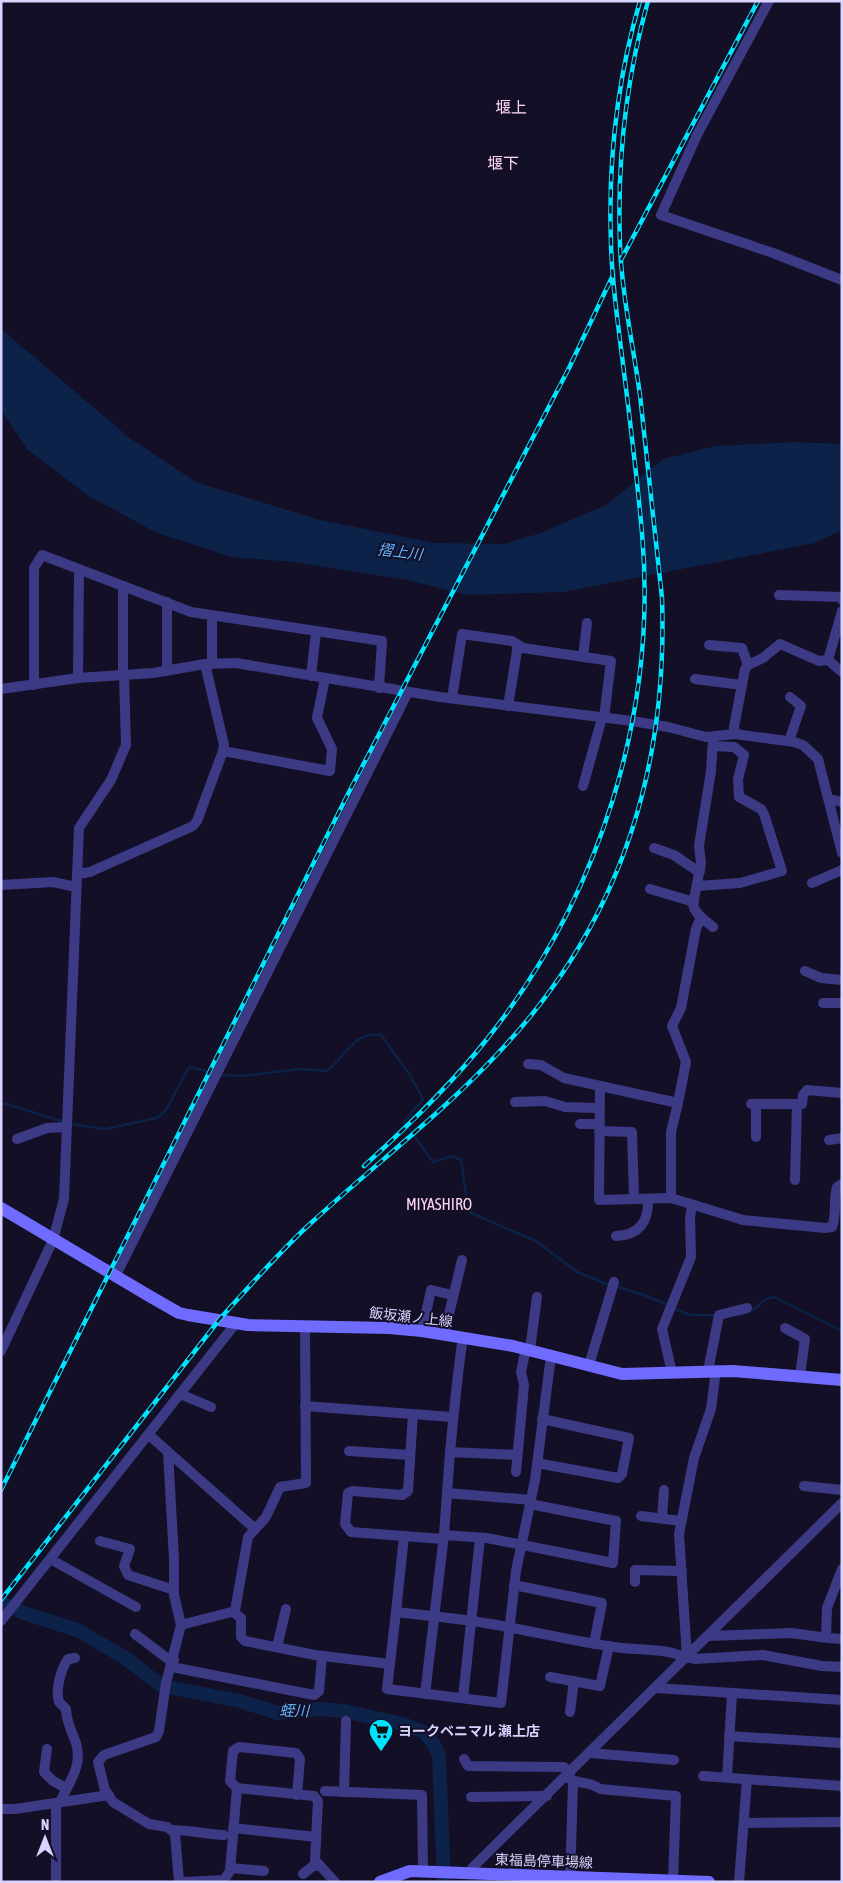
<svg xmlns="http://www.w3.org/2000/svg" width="843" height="1883" viewBox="0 0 843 1883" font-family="'Asap Condensed','Noto Sans JP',sans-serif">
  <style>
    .water { fill: #0c2248 }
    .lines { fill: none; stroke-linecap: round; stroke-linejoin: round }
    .stream { stroke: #0c2248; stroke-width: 2.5 }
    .river { stroke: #0c2248; stroke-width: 14 }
    .minor { stroke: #3d3a85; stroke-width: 10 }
    .secondary { stroke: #6f6bff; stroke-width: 12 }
    .rail-casing { stroke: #00e5ff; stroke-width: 4.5 }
    .rail { stroke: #130f26; stroke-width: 2.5; stroke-dasharray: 8; stroke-linecap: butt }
    .labels { text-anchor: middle; stroke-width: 4; stroke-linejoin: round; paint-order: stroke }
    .street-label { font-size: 14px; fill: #d9d4ff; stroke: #130f26 }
    .poi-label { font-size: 14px; font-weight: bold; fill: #d9d4ff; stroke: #130f26; text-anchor: start }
    .water-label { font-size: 15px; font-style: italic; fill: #62b6ff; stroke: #130f26 }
    .quarter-label { font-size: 16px; fill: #ffd6f0; stroke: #130f26 }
  </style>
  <rect width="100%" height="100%" fill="#130f26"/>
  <path class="water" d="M1,329L131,439L196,482L320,520L434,543L504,544L541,533L606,505L663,459L716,446L794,442L842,444V530L815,543L563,592L467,595L407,580L293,562L231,557L155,532L87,495L27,449L1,410Z"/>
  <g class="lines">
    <g class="stream">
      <path d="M220,1075L242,1076L300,1069L327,1071C345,1058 353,1031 381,1035L408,1072L423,1099L404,1122L433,1162L452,1156L461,1160L467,1203L471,1213L536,1241L577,1272L609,1285"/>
      <path d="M1,1104H7L64,1122"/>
      <path d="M70,1124L105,1129L157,1118L166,1110L189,1067L215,1073"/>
      <path d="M614,1286L644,1295L668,1305"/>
      <path d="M673,1308L690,1315H716"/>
      <path d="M736,1315C758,1315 757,1299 774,1297L842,1331"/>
    </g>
    <path class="river" d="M1,1603L24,1613L77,1630L124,1657L162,1686L240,1701L278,1713L320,1709L344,1711L403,1724L424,1732L435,1746L439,1757L444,1882"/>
    <g class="minor">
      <path d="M769,1L697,135L661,215L773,253L842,280"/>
      <path d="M779,595L841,597L842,600"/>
      <path d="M167,602V671"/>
      <path d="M842,611L828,660L842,672"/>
      <path d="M212,616V664"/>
      <path d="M709,645L742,648L748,665"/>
      <path d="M583,657L587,623"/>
      <path d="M205,664L224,745L223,751"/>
      <path d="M123,675V586"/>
      <path d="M311,676L316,632"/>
      <path d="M78,678L79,569"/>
      <path d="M695,679L742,685"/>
      <path d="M34,685V568L42,555L191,612L382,641L379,688"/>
      <path d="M1,689L78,678L153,673L205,664L236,663L440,697L632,721L668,727L706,737L735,734L794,742L803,745L818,759L842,853"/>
      <path d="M452,698L462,634L512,641L523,648L611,661L604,718"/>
      <path d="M508,706L518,645"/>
      <path d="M735,734L734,727L745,669L748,665L763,658L780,644L819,661L828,660"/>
      <path d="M713,739L711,771L699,846L701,863L693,904C694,914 706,921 713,927"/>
      <path d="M789,741L801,706L790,697"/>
      <path d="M583,786L602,718"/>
      <path d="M829,799L842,802"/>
      <path d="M654,848L674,855L696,870L700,871"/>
      <path d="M77,874L90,872L193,826L197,821L223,751L330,771L332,749L317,718L325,678"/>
      <path d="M812,883L842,870"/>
      <path d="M1,885L53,882L76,887"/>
      <path d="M697,886L740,883L782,871L764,814L761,809L739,797L738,779L744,755L734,747L713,746"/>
      <path d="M650,889L694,902"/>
      <path d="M805,971L821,978L842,980"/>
      <path d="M823,1003H842"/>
      <path d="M528,1064L541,1065L564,1078L678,1103L671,1132V1198"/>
      <path d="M600,1087L599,1200L671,1198L743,1220L825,1228L832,1227C837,1215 833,1200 837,1187L842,1184"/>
      <path d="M515,1102L545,1101L565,1107L598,1108"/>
      <path d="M678,1103L686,1062L672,1026L681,1008L696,929L701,917"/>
      <path d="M751,1104H802L803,1095L807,1090L842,1093"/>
      <path d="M756,1104V1137"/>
      <path d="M580,1124H599"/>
      <path d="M599,1131L632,1132L634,1199"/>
      <path d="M17,1139L47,1128L66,1127"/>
      <path d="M829,1140L842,1138"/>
      <path d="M795,1180L797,1104"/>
      <path d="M616,1236C639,1235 649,1222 648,1199"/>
      <path d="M115,1277L408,692"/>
      <path d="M785,1328L805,1339L800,1375"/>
      <path d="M422,1331L431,1290L452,1295"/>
      <path d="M444,1335L462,1260"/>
      <path d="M530,1349L537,1297"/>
      <path d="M1,1351L53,1240L64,1199L79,828L111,780L126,745L124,675"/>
      <path d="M551,1356L535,1480L516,1571L501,1703L387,1689L396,1612C427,1616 460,1618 491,1624C532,1631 573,1641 615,1647C638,1651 665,1647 686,1658"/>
      <path d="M589,1365L614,1282"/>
      <path d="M716,1370L711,1409L694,1458L679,1534L687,1657L694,1659L763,1655L822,1666L842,1667"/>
      <path d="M708,1371L719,1315L747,1308"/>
      <path d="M672,1373L662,1329L691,1257L690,1218L692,1205"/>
      <path d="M180,1394L211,1407"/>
      <path d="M305,1406L452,1417"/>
      <path d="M413,1414L408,1491L402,1495L352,1491L348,1493L345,1524L351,1532L443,1539"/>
      <path d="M149,1435L254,1528"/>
      <path d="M349,1451L410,1455"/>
      <path d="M168,1452L174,1559V1595L181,1625L166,1683L159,1731L156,1737L104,1755L98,1762L105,1790L113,1802L149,1824L167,1827L175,1833L179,1882"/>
      <path d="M450,1452C454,1413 457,1376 463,1337"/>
      <path d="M537,1463L618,1478L622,1474L629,1438L542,1419"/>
      <path d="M516,1472L524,1385L521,1372L526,1348"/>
      <path d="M804,1486L842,1490"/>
      <path d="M447,1493L531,1500"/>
      <path d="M641,1516L681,1521"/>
      <path d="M662,1518L664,1490"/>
      <path d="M444,1535L487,1538L613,1563L616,1521L530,1504"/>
      <path d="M100,1541L130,1549L124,1566L128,1575L174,1590"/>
      <path d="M52,1560L136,1607"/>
      <path d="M842,1569L827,1608L826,1635L828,1638L842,1639"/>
      <path d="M635,1582V1570L682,1571"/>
      <path d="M514,1585L602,1603L594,1644"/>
      <path d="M233,1612L241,1618V1637L245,1641L315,1655L390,1664"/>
      <path d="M396,1612L404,1536"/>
      <path d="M1,1621L236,1323"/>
      <path d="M181,1625L235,1611L248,1537L266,1517L280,1487L306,1483L305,1326"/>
      <path d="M135,1634L168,1659L174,1660"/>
      <path d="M708,1636L791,1633L828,1638"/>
      <path d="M277,1647L286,1609"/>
      <path d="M172,1667L314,1695L319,1691L322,1656"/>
      <path d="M550,1677L600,1686L609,1646"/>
      <path d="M656,1688L842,1700"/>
      <path d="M425,1694L444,1535L450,1452L517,1455"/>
      <path d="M463,1698L480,1538"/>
      <path d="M570,1712L574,1681"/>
      <path d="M729,1736L842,1743"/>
      <path d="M47,1749L44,1772L53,1781L66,1788"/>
      <path d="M590,1753L674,1760"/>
      <path d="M464,1759L468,1766L564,1767L570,1773"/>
      <path d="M566,1776C577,1786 589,1780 600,1789L676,1796L673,1881"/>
      <path d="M703,1776L842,1786"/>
      <path d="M727,1777L732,1694"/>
      <path d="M325,1791L422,1795L423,1871"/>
      <path d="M344,1792L346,1721"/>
      <path d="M297,1795L300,1759L296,1753L239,1747L233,1751L230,1781L237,1788L314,1796L318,1801L315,1860L335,1882"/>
      <path d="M471,1797L547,1796"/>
      <path d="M60,1802C69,1782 83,1766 76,1743C72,1732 66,1721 66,1709L59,1702C55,1690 61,1669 68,1659L75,1658"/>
      <path d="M56,1803V1882"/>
      <path d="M1,1809H15L109,1795"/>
      <path d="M744,1823L842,1822"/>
      <path d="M233,1828L316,1837"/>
      <path d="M172,1830C190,1830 205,1834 224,1835"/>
      <path d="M230,1868L264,1871"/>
      <path d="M470,1873L473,1867L842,1503"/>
      <path d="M303,1874L313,1866H318"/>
      <path d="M184,1882L224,1880L230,1871L237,1788"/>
      <path d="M570,1882L573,1783"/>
      <path d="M739,1882L747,1779"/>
    </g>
    <g class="secondary">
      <path d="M1,1208L151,1297L179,1313L188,1315L248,1325L389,1328L422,1331L513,1346L622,1374L733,1371L842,1380"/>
      <path d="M380,1882L410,1871L709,1882"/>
    </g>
    <defs>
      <g id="rail">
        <path d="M621,260L758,1"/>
        <path d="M364,1166C407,1127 451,1085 487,1039C599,898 658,713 642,533C637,476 630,420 623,364C618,324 612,284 611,244C608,163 617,80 640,1"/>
        <path d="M1,1490L347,796L569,368L613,275"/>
        <path d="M1,1600L219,1320C249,1287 278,1253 311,1223C374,1165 443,1113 501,1050C620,923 668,769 662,598C655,531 648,463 640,395C633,345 622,295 620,245C617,164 626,79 648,1"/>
      </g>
    </defs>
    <use href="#rail" class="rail-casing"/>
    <use href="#rail" class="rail"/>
  </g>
  <defs>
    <symbol id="supermarket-pin" viewBox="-11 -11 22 30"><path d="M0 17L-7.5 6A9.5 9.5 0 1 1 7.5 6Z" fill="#00e5ff" stroke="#130f26"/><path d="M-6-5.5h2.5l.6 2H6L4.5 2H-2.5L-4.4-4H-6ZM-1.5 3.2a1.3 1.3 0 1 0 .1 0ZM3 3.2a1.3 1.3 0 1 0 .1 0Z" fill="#111"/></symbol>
  </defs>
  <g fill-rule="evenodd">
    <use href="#supermarket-pin" x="367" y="1717" width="28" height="38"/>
  </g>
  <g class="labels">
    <g class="street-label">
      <text transform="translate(411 1317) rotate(6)" y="5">飯坂瀬ノ上線</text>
      <text transform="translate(544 1861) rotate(2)" y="5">東福島停車場線</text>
    </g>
    <g class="poi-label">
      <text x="398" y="1736">ヨークベニマル 瀬上店</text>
    </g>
    <g class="water-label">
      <text transform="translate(400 552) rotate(7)" y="5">摺上川</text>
      <text transform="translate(294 1711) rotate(1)" y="5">蛭川</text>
    </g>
    <g class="quarter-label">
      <text x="511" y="113">堰上</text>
      <text x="503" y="169">堰下</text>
      <text x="439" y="1210">MIYASHIRO</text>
    </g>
  </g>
  <rect width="843" height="1883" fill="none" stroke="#d9d4ff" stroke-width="5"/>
  <g transform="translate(45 1838)" stroke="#130f26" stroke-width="4" paint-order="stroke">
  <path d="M0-4L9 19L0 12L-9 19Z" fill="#d9d4ff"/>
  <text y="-8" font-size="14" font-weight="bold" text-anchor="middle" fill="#d9d4ff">N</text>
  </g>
</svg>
